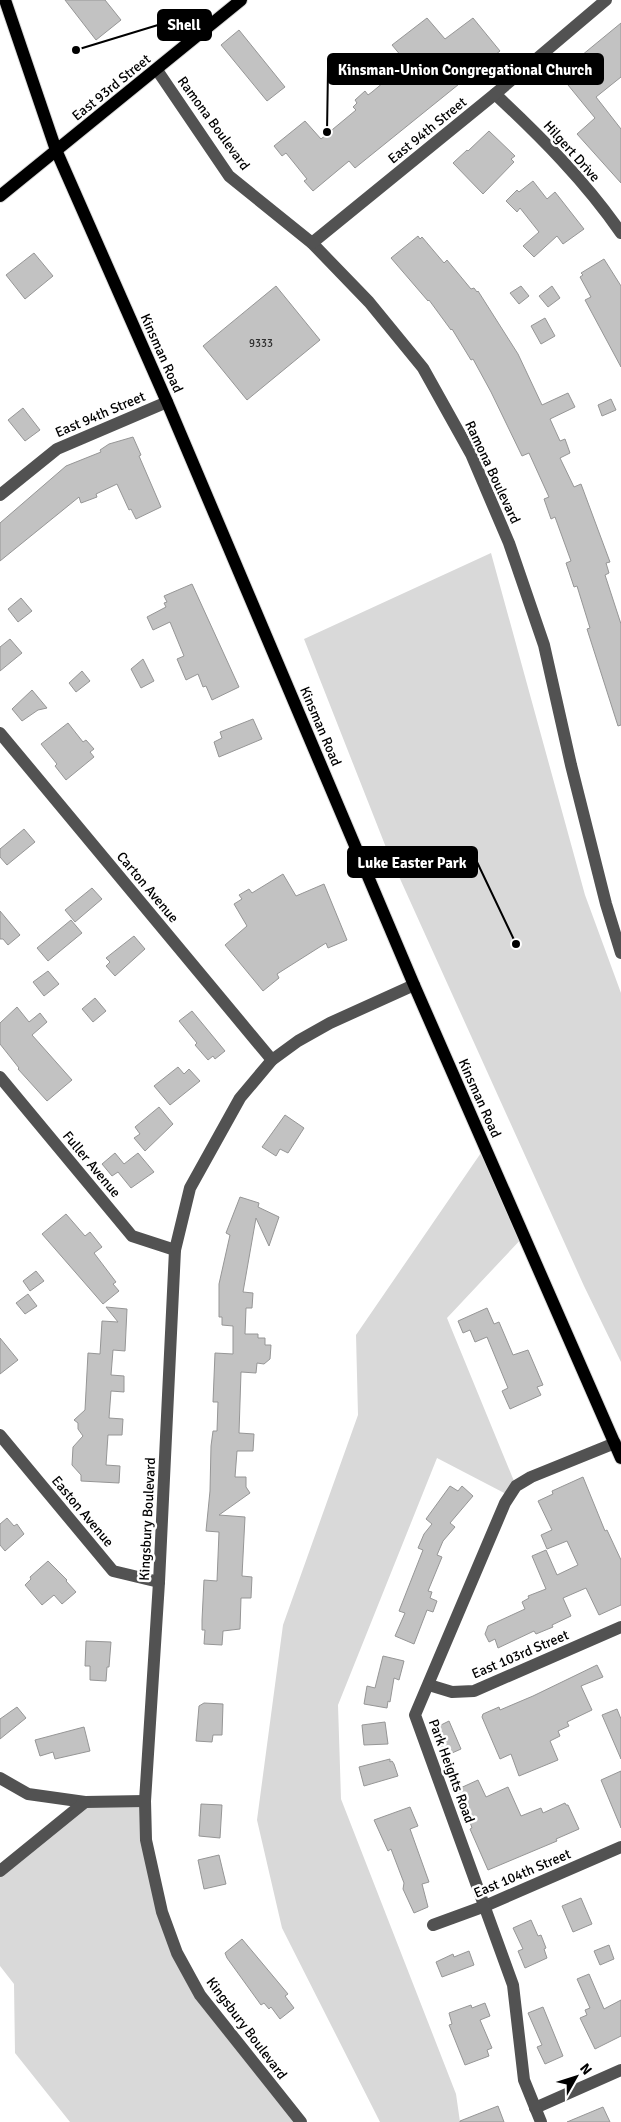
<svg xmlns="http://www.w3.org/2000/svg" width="621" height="2122" viewBox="0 0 621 2122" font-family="Signika,sans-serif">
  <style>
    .green { fill: #d9d9d9 }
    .building { fill: #c2c2c2; stroke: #969696 }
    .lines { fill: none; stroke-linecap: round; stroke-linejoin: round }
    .major-casing { stroke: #dbdbdb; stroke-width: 14 }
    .minor { stroke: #525252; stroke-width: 12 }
    .major { stroke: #000; stroke-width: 12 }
    .labels { text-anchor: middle; stroke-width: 5; stroke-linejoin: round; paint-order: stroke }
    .number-label { font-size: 11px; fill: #303030 }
    .street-label { font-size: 14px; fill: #000; stroke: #fff }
    .leader { fill: none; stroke: #000; stroke-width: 2 }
    .callout-dot { fill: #000; stroke: #fff; stroke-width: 2 }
    .callout { fill: #000; stroke: #000; stroke-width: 2 }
    .callout-label { font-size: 15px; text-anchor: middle; font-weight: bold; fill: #fff }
  </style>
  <rect width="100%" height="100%" fill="#fff"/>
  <g class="green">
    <path d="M491,553L585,895L621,993V1362L584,1286L387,850L304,639Z"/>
    <path d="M485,1147L524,1236L447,1318L516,1486L510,1496L437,1458L338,1705L341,1799L456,2094L460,2122H380L282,1928L257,1820L283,1625L358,1415L356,1335Z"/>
    <path d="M145,1801L162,1912L200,1995L301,2122H70L15,2053L14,1984L0,1966V1871L85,1802Z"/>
  </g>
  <g class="building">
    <path d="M65,0H105L121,20L96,40Z"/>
    <path d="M427,18L445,39L473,18L500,51L355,168L349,161L313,191L304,181L307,179L286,153L282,156L274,146L305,121L321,139L356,110L353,107L357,103L355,100L365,91L368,95L372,92L407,63L392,45Z"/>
    <path d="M621,23V77L596,97L621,129V183L577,134L595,118L559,74Z"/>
    <path d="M239,30L285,87L267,101L221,45Z"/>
    <path d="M489,131L515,156L511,159L514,162L483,194L453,163L467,150L468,151Z"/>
    <path d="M533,181L547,199L555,192L584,229L563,244L557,236L534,257L523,246L539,232L520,208L517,212L506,201L517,190L519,192Z"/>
    <path d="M418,236L420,239L422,237L444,263L447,260L471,289L474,288L477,292L478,291L518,354L542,405L568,393L575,407L550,419L560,441L565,439L570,453L560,458L574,487L581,484L610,562L606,563L609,573L605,575L621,624V725L618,726L587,629L590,628L577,586L574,587L566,563L571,561L555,517L551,519L544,499L549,497L529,453L522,456L491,392L473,359L471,360L452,329L451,330L429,300L428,301L391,258Z"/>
    <path d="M34,253L53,276L25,299L6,275Z"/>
    <path d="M604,259L621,286V367L585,300L591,297L580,277L583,275L581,273Z"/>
    <path d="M276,286L320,340L247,400L203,346Z"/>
    <path d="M521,286L529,296L519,304L510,293Z"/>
    <path d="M552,286L560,298L548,307L539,296Z"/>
    <path d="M545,318L555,336L541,344L531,326Z"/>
    <path d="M611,399L616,410L602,416L598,405Z"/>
    <path d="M23,408L40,430L25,441L8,420Z"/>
    <path d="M133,437L141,455L139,456L161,507L136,519L131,509L129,510L117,484L96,494L97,497L81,503L79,497L0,561V523L66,466L101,452L100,450L109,444Z"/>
    <path d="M192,584L239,687L212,700L206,686L203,687L198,674L186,680L177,659L184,656L170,622L153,630L147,617L166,607L164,603L167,602L164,596Z"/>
    <path d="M21,598L32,611L18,622L8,609Z"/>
    <path d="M10,639L22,653L0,671V647Z"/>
    <path d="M143,659L154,681L141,688L131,669Z"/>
    <path d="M82,671L90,681L76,692L69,683Z"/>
    <path d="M32,690L47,708L38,710L22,721L12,709Z"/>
    <path d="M253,719L262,739L219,757L214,742L222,738L220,732Z"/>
    <path d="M68,723L83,742L86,740L94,749L90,752L94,757L66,780L55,766L57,764L41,744Z"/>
    <path d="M24,829L35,842L7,865L0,857V849Z"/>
    <path d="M283,874L296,896L324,884L347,940L328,948L326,943L277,974L279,978L263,991L225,945L247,926L234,904L242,899L239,895L249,889L252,893Z"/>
    <path d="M92,888L102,899L75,922L65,910Z"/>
    <path d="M0,911L20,935L8,945L3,939H0Z"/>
    <path d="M71,920L82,933L48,961L37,948Z"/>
    <path d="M134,936L145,949L115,976L106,966L110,962L106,958Z"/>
    <path d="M48,971L59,984L44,996L33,982Z"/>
    <path d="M95,998L106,1011L93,1022L82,1009Z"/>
    <path d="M17,1007L29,1022L40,1013L47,1022L32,1035L72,1080L47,1101L18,1069L19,1068L0,1044V1023Z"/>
    <path d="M192,1011L225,1051L215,1059L213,1056L208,1060L195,1045L197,1043L179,1021Z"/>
    <path d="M178,1067L184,1074L189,1069L200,1081L170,1105L154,1086Z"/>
    <path d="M159,1107L173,1124L145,1151L134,1138L140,1134L135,1127Z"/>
    <path d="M285,1115L304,1128L288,1153L280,1149L276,1156L262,1147Z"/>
    <path d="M115,1153L124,1164L138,1153L154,1172L131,1188L118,1172L112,1176L102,1164Z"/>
    <path d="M240,1197L259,1203L258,1207L279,1217L269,1246L256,1218L243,1292L253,1293L252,1308H246L245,1334H258V1338H265V1345H271L270,1359L264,1364L257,1363L256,1373L241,1372L239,1433L254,1434L253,1451H237L235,1477H246V1487L250,1493L219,1515L245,1517L242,1576L252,1577L251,1598H241L240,1629L223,1631L222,1645L204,1644L205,1630H202V1620L204,1580L217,1581L219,1532L206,1531L210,1491L211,1446L213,1431H217L218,1402H213L215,1353L233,1354V1326L222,1325V1317H219V1284L230,1235L226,1233Z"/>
    <path d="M66,1214L85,1236L90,1232L102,1247L94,1253L116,1282L113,1284L119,1291L103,1304L42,1234Z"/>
    <path d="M36,1271L44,1281L30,1291L23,1281Z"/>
    <path d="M28,1294L37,1306L25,1314L16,1303Z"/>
    <path d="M106,1307L127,1309L125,1351L113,1350L111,1375L124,1376V1392L111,1391L109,1418L123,1419L122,1435H108L106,1465L120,1466L119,1483L81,1481V1475L72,1465L73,1447L83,1436L78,1429V1423L74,1420L85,1410L88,1353L100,1354L102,1321L118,1322Z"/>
    <path d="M487,1308L494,1324L499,1322L513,1355L528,1350L543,1385L537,1387L541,1395L510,1409L502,1391L508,1388L487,1337L475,1342L470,1330L463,1333L458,1321Z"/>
    <path d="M0,1338L18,1360L0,1374Z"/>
    <path d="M583,1477L605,1531L607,1530L621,1560V1605L599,1615L586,1588L563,1598L571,1616L552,1625L553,1627L536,1634L534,1631L498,1648L495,1639L489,1642L485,1634L488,1626L525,1609L522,1602L529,1598L528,1596L546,1589L532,1556L546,1550L557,1575L578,1565L567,1541L547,1549L541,1535L552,1530L538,1501L553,1494L552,1491Z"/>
    <path d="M450,1486L458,1491L462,1486L473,1496L450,1523L455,1527L443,1541L437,1555L442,1557L428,1591L432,1592L430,1598L437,1601L433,1612L427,1610L414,1644L395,1636L405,1613L399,1611L423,1550L418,1548L424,1534L432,1524L426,1519Z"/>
    <path d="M7,1518L14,1526L17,1524L24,1534L5,1551L0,1545V1524Z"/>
    <path d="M48,1561L67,1580L66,1581L76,1592L62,1604L54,1595L42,1605L25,1585L31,1579L30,1577Z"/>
    <path d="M86,1641L111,1642L109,1667H107L106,1681L90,1680V1666H85Z"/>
    <path d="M383,1656L404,1661L399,1680L394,1678L390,1702L388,1701L387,1708L364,1704L367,1686L375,1688Z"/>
    <path d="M597,1665L603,1677L581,1686L592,1710L567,1722L569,1726L558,1731L560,1736L550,1741L558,1760L519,1776L511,1754L500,1759L482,1717L483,1714L499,1707L500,1710L533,1696Z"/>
    <path d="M204,1703L223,1704L222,1735H213L212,1742L196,1741L199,1706Z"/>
    <path d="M17,1707L26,1718L0,1739V1719Z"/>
    <path d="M617,1709L621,1719V1759L602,1715Z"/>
    <path d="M449,1721L461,1749L443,1757L431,1730Z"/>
    <path d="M385,1722L388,1744L364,1745L362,1725Z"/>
    <path d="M84,1727L90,1751L55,1759L53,1752L40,1756L35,1740Z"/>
    <path d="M390,1759V1762L392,1761L394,1764L398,1776L364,1786L359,1767Z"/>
    <path d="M621,1771V1828L601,1780Z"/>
    <path d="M478,1780L486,1797L508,1787L521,1816L541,1808L543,1813L565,1803L566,1805H568L579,1829L556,1839L557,1841L488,1870L470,1829L472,1828L471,1825L456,1790Z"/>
    <path d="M201,1804L222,1805L220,1838L199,1836Z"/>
    <path d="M410,1807L418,1826L410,1829L429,1882L422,1884L428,1907L414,1913L403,1889L404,1883L391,1849L388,1851L374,1820Z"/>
    <path d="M219,1855L226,1884L204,1889L198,1860Z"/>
    <path d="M581,1898L592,1924L573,1932L562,1906Z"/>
    <path d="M531,1920L538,1936L541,1935L546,1948L544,1949L547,1958L525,1968L518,1951L523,1949L513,1928Z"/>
    <path d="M242,1939L288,1994L285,1996L294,2008L280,2019L271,2007L269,2009L264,2003L261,2005L227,1958L225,1953Z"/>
    <path d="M609,1945L614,1959L600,1965L594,1951Z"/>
    <path d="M469,1951L474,1965L442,1977L436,1962L453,1954L454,1957Z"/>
    <path d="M589,1974L604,2009L621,2000V2036L595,2049L580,2018L587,2015L585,2010L590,2008L577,1979Z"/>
    <path d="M485,2003L490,2016L480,2020L492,2048L487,2050L489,2056L465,2065L449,2025L452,2024L449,2013L471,2005L472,2008Z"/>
    <path d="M543,2007L563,2056L545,2064L537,2047L542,2045L528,2013Z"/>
    <path d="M498,2106L504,2122H460V2121Z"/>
    <path d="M603,2107L610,2122H567Z"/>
  </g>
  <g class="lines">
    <defs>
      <g id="major">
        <path d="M5,0L56,150L167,402L414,985L621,1458"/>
        <path d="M0,196L241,0"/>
      </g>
    </defs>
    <use href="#major" class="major-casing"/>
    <g class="minor">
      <path d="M157,70L229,176L312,243L369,302L423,368L471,454L509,543L544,645L571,765L606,904L621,953"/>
      <path d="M495,94C541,137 585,181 621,233"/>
      <path d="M312,243L495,94L606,0"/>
      <path d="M0,495L57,449L167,402"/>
      <path d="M0,733L272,1060"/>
      <path d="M0,1077L132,1236L175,1250"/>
      <path d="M0,1435L113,1571L159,1582"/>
      <path d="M429,1685L452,1692L474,1691L621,1627"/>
      <path d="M0,1778L28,1794L85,1802L145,1801"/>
      <path d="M0,1871L85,1802"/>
      <path d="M433,1925L485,1906L621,1847"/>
      <path d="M535,2108L621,2070"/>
      <path d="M301,2122L200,1995L177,1953L162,1912L146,1840L145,1801L159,1582L175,1250L190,1188L240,1098L272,1060L298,1041L330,1023L414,985"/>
      <path d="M541,2122L524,2080L513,1985L415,1715L505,1503L516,1486L531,1477L615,1443"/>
    </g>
    <use href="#major" class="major"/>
  </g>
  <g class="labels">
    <g class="number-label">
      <text x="261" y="347">9333</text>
    </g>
    <g class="street-label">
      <text transform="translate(111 87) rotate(-39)" y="5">East 93rd Street</text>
      <text transform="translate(214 123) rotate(54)" y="5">Ramona Boulevard</text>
      <text transform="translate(427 130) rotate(-39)" y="5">East 94th Street</text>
      <text transform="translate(572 151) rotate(48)" y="5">Hilgert Drive</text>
      <text transform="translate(162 353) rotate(66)" y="5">Kinsman Road</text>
      <text transform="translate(100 414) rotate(-23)" y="5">East 94th Street</text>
      <text transform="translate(493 472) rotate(65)" y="5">Ramona Boulevard</text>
      <text transform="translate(321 726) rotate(67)" y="5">Kinsman Road</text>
      <text transform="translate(148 887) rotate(50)" y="5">Carton Avenue</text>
      <text transform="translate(480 1098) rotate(66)" y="5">Kinsman Road</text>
      <text transform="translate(92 1164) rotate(50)" y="5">Fuller Avenue</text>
      <text transform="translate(83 1511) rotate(50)" y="5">Easton Avenue</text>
      <text transform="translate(147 1519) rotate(-87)" y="5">Kingsbury Boulevard</text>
      <text transform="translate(520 1654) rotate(-23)" y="5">East 103rd Street</text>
      <text transform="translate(452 1771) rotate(70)" y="5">Park Heights Road</text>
      <text transform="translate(522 1873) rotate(-23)" y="5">East 104th Street</text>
      <text transform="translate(247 2028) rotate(53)" y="5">Kingsbury Boulevard</text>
    </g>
  </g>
  <path class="leader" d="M76 50L158 25M327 132L328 69M516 944L477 862"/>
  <g class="callout-dot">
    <circle cx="76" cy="50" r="5"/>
    <circle cx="327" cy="132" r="5"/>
    <circle cx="516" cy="944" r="5"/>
  </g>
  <g class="callout">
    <rect x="158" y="10" width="53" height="30" rx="5"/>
    <rect x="328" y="54" width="275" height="30" rx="5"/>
    <rect x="348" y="847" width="129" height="30" rx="5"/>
  </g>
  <g class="callout-label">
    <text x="184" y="30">Shell</text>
    <text x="465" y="75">Kinsman-Union Congregational Church</text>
    <text x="412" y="868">Luke Easter Park</text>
  </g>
  <g transform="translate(576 2077) rotate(51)" stroke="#ffffff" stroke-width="4" paint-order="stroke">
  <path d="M0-4L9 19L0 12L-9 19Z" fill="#000000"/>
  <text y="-8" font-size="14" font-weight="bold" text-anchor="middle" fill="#000000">N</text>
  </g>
</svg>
